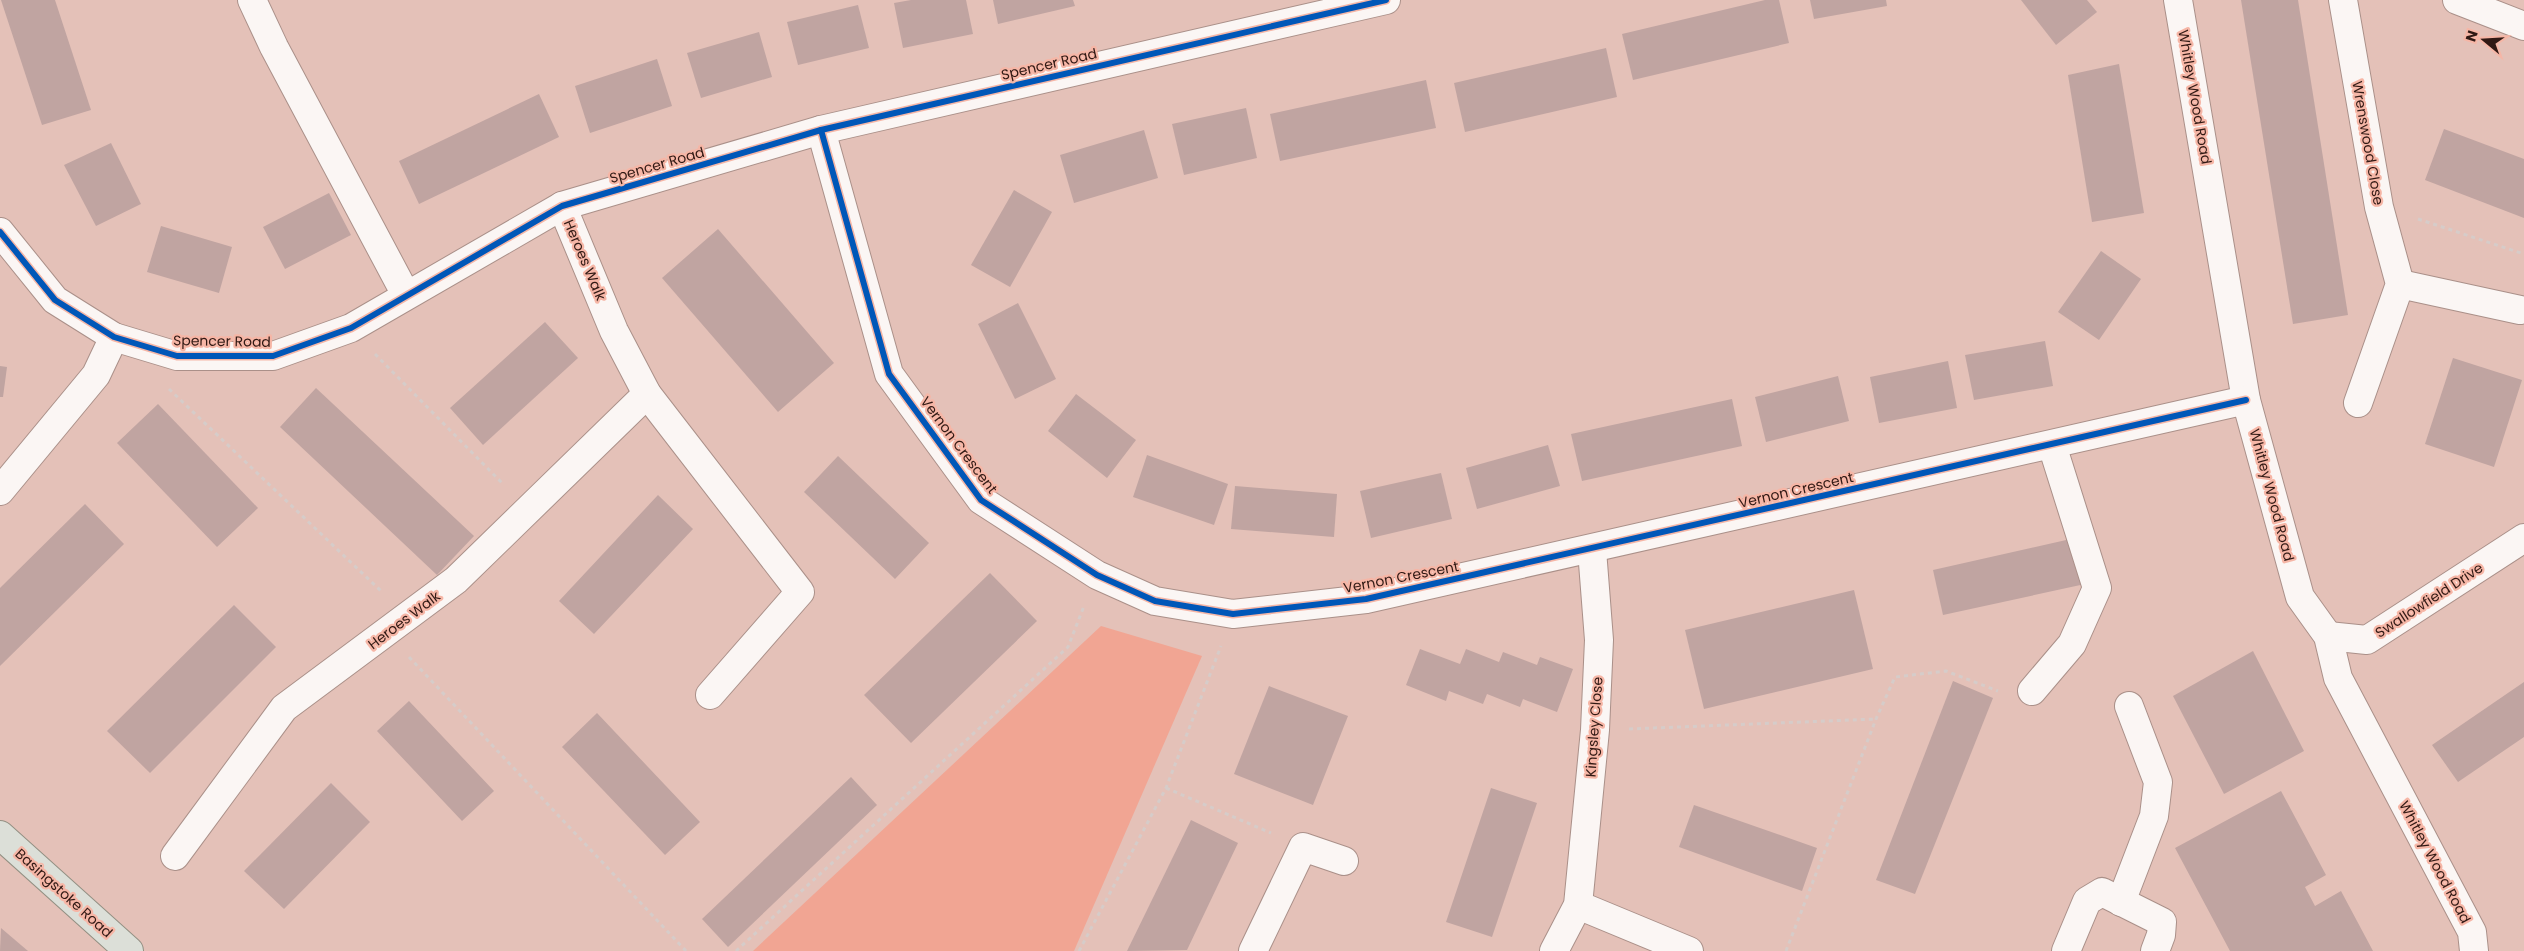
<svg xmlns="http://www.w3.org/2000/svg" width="2524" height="951" viewBox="0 0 2524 951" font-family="Poppins,sans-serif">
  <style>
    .green { fill: #f1a593 }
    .building { fill: #c0a4a1 }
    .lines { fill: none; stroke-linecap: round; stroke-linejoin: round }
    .minor-casing { stroke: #aa9089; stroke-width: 30 }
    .major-casing { stroke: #939083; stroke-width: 30 }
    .path { stroke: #d6ccc9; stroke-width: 3; stroke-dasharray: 4 4; stroke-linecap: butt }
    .minor { stroke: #fbf6f4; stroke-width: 28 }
    .major { stroke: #dcdfd8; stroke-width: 28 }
    .cycleway-casing { stroke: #f6b6a6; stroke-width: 9 }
    .cycleway { stroke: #0057b8; stroke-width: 6 }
    .labels { text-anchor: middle; stroke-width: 4.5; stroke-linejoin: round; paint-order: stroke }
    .street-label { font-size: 14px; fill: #311914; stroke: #f6b6a6 }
  </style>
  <rect width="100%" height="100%" fill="#e4c1b8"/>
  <path class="green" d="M1101,626L1202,656L1074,951H753Z"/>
  <g class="building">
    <path d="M1,0H55L91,110L42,125Z"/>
    <path d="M911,0H966L973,34L903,48L894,3Z"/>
    <path d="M993,0H1073L1075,6L998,24Z"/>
    <path d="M1765,0H1779L1789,43L1633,80L1622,34Z"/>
    <path d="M1810,0H1886L1887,6L1814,19Z"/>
    <path d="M2021,0H2087L2097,12L2056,45Z"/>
    <path d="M2241,0H2298L2348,315L2293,324Z"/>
    <path d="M858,5L869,48L798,65L787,22Z"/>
    <path d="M759,32L772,77L701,98L687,53Z"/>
    <path d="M1606,48L1617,97L1465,132L1454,83Z"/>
    <path d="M657,59L672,106L590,133L575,86Z"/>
    <path d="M2119,64L2144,213L2092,222L2068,75Z"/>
    <path d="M1426,80L1436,128L1280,161L1270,114Z"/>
    <path d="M539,94L559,137L419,204L399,161Z"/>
    <path d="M1246,108L1257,158L1184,175L1172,124Z"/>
    <path d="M2444,129L2524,159V218L2425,180Z"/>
    <path d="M1144,130L1158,178L1074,203L1060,155Z"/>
    <path d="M111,143L141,204L96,226L64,165Z"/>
    <path d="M1014,190L1052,212L1010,287L971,265Z"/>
    <path d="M329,193L351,235L285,269L263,227Z"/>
    <path d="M161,226L232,247L219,293L147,272Z"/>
    <path d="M718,229L834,363L778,412L662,278Z"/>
    <path d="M2101,251L2141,279L2099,340L2058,312Z"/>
    <path d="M1018,303L1056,379L1015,399L978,324Z"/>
    <path d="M545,322L578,358L483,445L450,408Z"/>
    <path d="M2045,341L2053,386L1974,400L1965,355Z"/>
    <path d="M2453,358L2522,380L2494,467L2425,444Z"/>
    <path d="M1948,361L1957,408L1879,423L1870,377Z"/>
    <path d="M0,366L7,367L3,397H0Z"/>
    <path d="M1838,376L1849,421L1766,442L1755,397Z"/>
    <path d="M316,388L474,536L437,575L280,427Z"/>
    <path d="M1076,394L1136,440L1107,478L1048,431Z"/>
    <path d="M1732,399L1742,446L1582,481L1571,434Z"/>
    <path d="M158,404L258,508L217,547L117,443Z"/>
    <path d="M1548,445L1560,486L1477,509L1466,468Z"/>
    <path d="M1147,455L1228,484L1214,525L1133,497Z"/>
    <path d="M838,456L929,543L895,579L804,492Z"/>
    <path d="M1441,473L1452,519L1371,538L1360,491Z"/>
    <path d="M1235,486L1337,494L1334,537L1231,529Z"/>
    <path d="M658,495L693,529L594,634L559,601Z"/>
    <path d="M85,504L124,544L0,666V588Z"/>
    <path d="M2075,538L2085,584L1943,615L1933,570Z"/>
    <path d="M990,573L1037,621L911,743L864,695Z"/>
    <path d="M1854,590L1873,669L1704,709L1685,630Z"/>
    <path d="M234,605L276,647L150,773L107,731Z"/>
    <path d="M1420,649L1460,664L1466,649L1499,662L1503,652L1537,665L1540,657L1573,669L1557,712L1523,699L1520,707L1487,694L1483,704L1449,691L1446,701L1406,685Z"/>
    <path d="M2253,651L2304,751L2224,794L2173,696Z"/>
    <path d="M1953,681L1993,698L1915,894L1876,880Z"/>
    <path d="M2524,682V737L2458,782L2432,745Z"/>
    <path d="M1269,686L1348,716L1313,805L1234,774Z"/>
    <path d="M409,701L494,791L462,821L377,731Z"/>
    <path d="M597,713L700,822L665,855L562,747Z"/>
    <path d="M851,777L877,805L728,947L702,919Z"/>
    <path d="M331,783L370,822L284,909L244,871Z"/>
    <path d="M1491,788L1537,803L1492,937L1446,922Z"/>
    <path d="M2281,791L2326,875L2305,887L2315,906L2341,891L2373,951H2230L2175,848Z"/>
    <path d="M1694,805L1817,848L1802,891L1679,847Z"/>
    <path d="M1191,820L1238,843L1187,950L1127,951Z"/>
    <path d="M1,928L28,951H0Z"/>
  </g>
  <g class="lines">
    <defs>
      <g id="minor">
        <path d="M252,0L274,47L406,295"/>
        <path d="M2178,0L2246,400L2300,597L2328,636L2338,678L2472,932L2474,951"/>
        <path d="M2343,0L2379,207L2400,284L2358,403"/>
        <path d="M2457,0L2524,26"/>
        <path d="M821,130L889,374L981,500L1097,575L1155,601L1233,614L1366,599L2246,400"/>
        <path d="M562,206L614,331L647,394L800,592L710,695"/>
        <path d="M0,232L55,300L114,337L177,356H273L351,328L562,206L821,130L1386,0"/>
        <path d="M2400,284L2520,310"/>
        <path d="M0,491L96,375L114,337"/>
        <path d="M2328,636L2367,640L2524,538"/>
        <path d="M2032,691L2072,644L2097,588L2052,445"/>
        <path d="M175,856L284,708L456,580L647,394"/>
        <path d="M2121,902L2154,816L2158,782L2129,706"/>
        <path d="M1578,905L1689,951"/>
        <path d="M1253,951L1303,847L1344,861"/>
        <path d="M1554,951L1578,905L1595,730L1599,640L1592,550"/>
        <path d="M2066,951L2087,901L2102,892L2162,922L2161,935L2155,951"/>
      </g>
      <path id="major" d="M0,835L129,951"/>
    </defs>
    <use href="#minor" class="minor-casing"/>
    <use href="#major" class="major-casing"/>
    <g class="path">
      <path d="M2418,219L2524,254"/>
      <path d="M375,354L504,485"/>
      <path d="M169,389L382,592"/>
      <path d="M409,657L686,951"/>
      <path d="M1629,729L1876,719"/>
      <path d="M1166,788L1271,833"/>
      <path d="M736,951L1068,647L1084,606"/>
      <path d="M1079,951L1166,788L1221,646"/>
      <path d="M1786,951L1876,719L1895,677L1946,671L1998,691"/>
    </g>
    <use href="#minor" class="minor"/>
    <use href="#major" class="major"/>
    <defs>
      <g id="cycleway">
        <path d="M821,130L889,374L981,500L1097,575L1155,601L1233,614L1366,599L2246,400"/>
        <path d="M0,232L55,300L114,337L177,356H273L351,328L562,206L821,130L1386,0"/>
      </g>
    </defs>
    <use href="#cycleway" class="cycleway-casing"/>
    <use href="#cycleway" class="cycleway"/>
  </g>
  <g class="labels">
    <g class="street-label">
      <text transform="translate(1049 64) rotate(-13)" y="5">Spencer Road</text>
      <text transform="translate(2195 97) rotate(80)" y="5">Whitley Wood Road</text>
      <text transform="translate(2368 143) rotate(80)" y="5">Wrenswood Close</text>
      <text transform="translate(657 165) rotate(-16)" y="5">Spencer Road</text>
      <text transform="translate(585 260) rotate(67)" y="5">Heroes Walk</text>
      <text transform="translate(222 341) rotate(1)" y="5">Spencer Road</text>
      <text transform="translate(959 445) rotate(53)" y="5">Vernon Crescent</text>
      <text transform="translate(1796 490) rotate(-13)" y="5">Vernon Crescent</text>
      <text transform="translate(2272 495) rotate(75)" y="5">Whitley Wood Road</text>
      <text transform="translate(1401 577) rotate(-11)" y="5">Vernon Crescent</text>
      <text transform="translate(2429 600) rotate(-33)" y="5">Swallowfield Drive</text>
      <text transform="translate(404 620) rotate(-37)" y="5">Heroes Walk</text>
      <text transform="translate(1594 727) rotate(-86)" y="5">Kingsley Close</text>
      <text transform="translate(2435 862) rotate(62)" y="5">Whitley Wood Road</text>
      <text transform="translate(64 893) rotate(42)" y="5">Basingstoke Road</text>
    </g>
  </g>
  <g transform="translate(2484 40) rotate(288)" stroke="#f6b6a6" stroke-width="4" paint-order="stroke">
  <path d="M0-4L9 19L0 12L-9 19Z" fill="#311914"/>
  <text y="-8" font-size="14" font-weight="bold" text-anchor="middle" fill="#311914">N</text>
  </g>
</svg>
